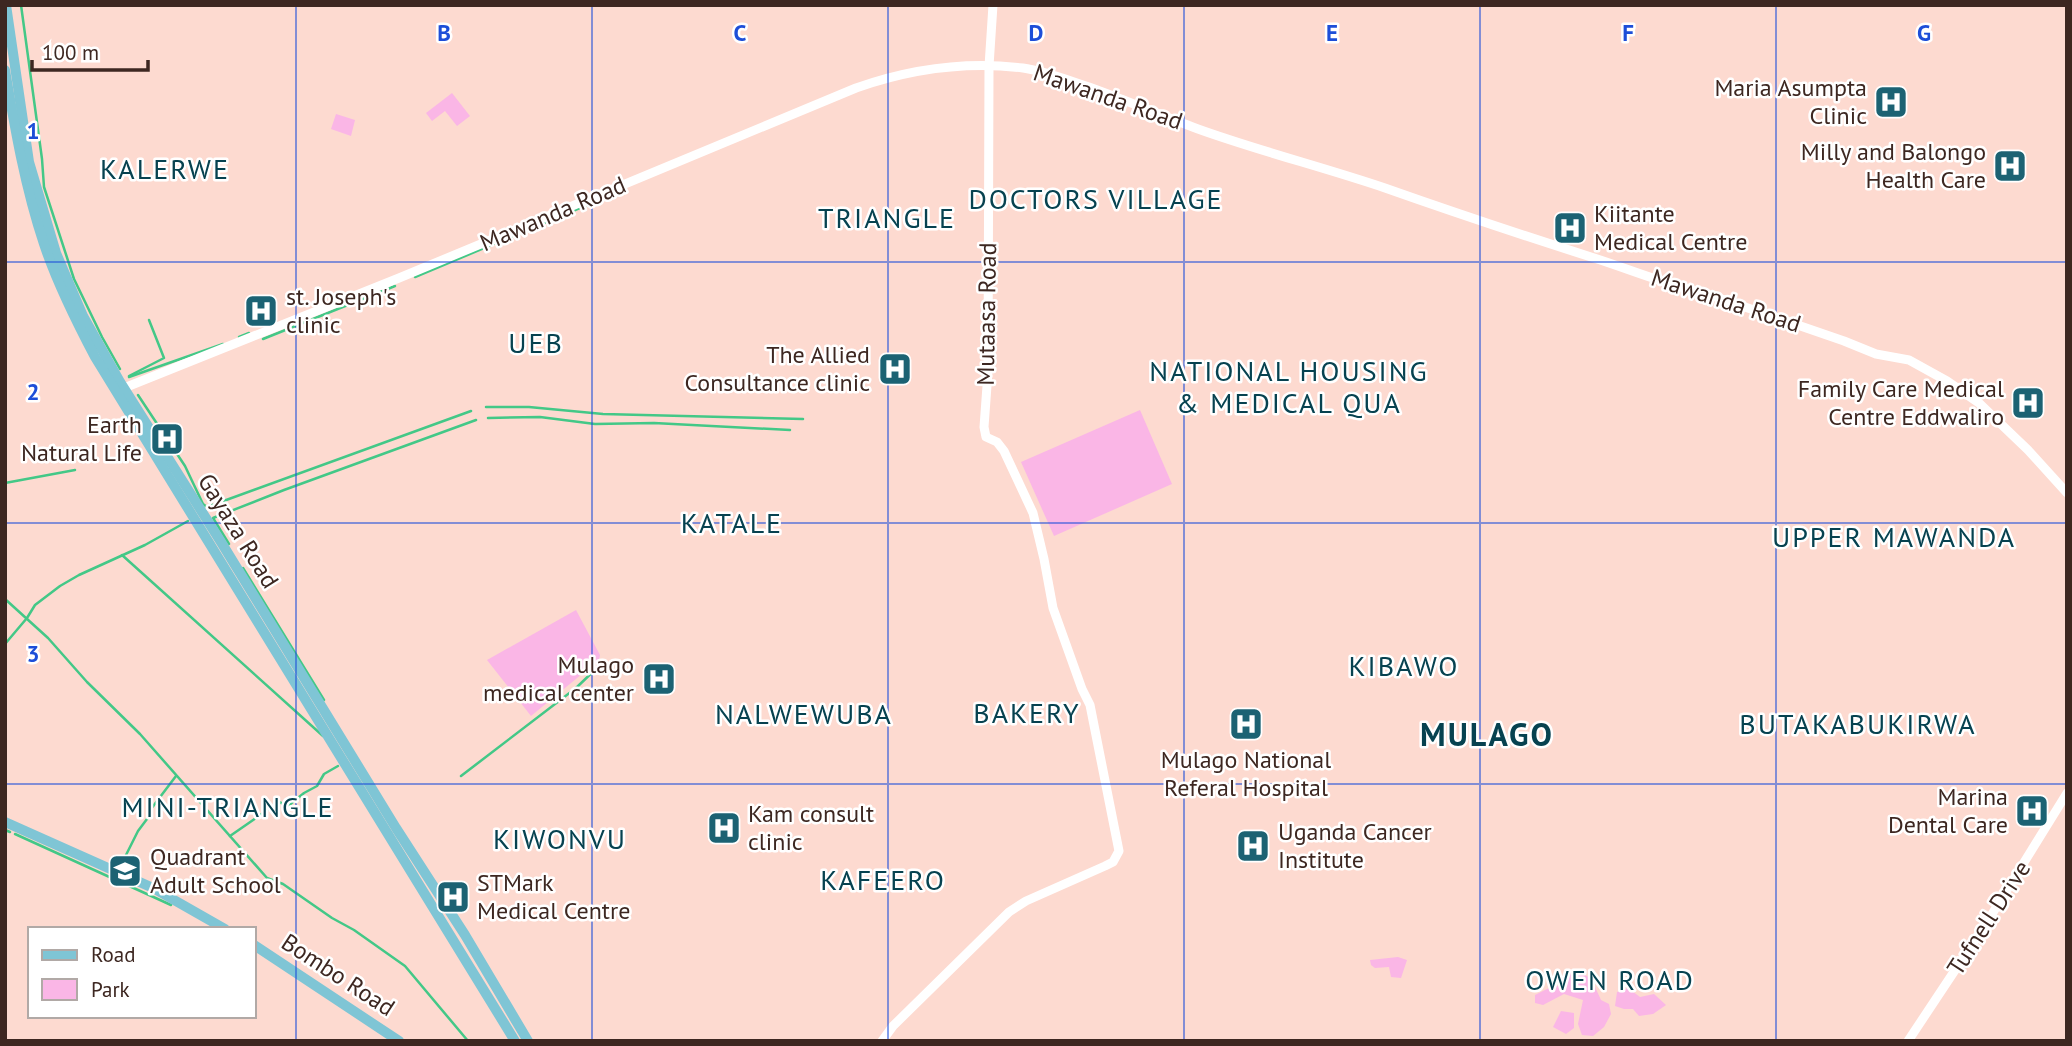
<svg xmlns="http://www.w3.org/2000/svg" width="2072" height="1046" viewBox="0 0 2072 1046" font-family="'PT Sans',sans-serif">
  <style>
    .green { fill: #fab6e6 }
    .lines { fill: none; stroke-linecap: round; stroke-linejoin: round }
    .stream { stroke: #43c887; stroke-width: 2.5 }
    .minor { stroke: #fff; stroke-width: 9 }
    .major { stroke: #7fc5d5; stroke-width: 10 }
    .grid { fill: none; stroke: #1d4ed8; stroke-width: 2; stroke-opacity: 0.55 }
    .labels { text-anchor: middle; stroke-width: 5; stroke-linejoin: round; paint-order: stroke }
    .poi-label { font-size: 24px; fill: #3d2721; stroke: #fff; text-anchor: end }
    .street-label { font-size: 24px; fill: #3d2721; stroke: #fff }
    .quarter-label { font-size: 28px; letter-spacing: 2px; fill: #074250; stroke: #fff }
    .district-label { font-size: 32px; font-weight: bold; letter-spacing: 2px; fill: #074250; stroke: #fff }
    .grid-label { font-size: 23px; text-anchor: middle; font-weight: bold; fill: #1d4ed8; stroke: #fff; stroke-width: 5; stroke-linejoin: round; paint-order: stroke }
  </style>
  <rect width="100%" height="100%" fill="#fddad0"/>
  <g class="green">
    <path d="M452,93L470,116L457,126L445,111L432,121L426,113Z"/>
    <path d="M336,114L355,120L351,136L331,129Z"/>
    <path d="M1140,410L1172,484L1054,536L1021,462Z"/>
    <path d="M576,610L600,655L599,660L531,716L487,660Z"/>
    <path d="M1398,957L1407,960L1401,978L1391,977L1389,967L1375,968L1371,965L1370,960Z"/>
    <path d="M1577,972L1591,978L1601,1000L1609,1004L1611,1014L1604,1027L1593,1036L1582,1035L1578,1024L1583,1000L1564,994L1543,1005L1535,1003V995L1551,987L1563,985L1567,973Z"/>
    <path d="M1628,988L1640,997L1654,994L1666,1005L1653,1014L1639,1016L1633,1009H1624L1615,1006L1617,992Z"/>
    <path d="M1561,1011L1574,1013V1028L1566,1034L1553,1027Z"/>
  </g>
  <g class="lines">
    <g class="stream">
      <path d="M21,5L42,159L44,187L74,279L102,337L120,369"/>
      <path d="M415,277L587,205"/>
      <path d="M239,337L249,333"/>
      <path d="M263,339L395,286"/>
      <path d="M129,376L164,358L149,320"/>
      <path d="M129,377L223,344"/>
      <path d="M138,395L185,466L203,504L207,507L471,411"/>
      <path d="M486,407H529L603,414L803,419"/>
      <path d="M488,418L540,417L595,424L654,423L790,430"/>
      <path d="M5,483L75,470"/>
      <path d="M229,544L213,518L284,490L476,420"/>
      <path d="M122,555L323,736"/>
      <path d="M243,568L324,700"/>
      <path d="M5,599L48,638L87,682L140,734L267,878L283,884L332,918L354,930L405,966L468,1041"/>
      <path d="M5,644L27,618L35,605L60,586L79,575L145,545L188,521"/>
      <path d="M461,776L576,688L603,662"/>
      <path d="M5,830L10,832"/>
      <path d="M15,834L171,905"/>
      <path d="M230,836L279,802L288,806L304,793L317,786L324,774L338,766"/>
      <path d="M117,866L124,859L138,831L150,815L151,809L176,776"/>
    </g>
    <g class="minor">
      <path d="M124,388L399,278L856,88C910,69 965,61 1023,68C1045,71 1067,80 1089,87C1125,100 1161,115 1198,129C1259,151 1323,167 1385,188C1453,212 1522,235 1591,257C1629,269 1667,285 1707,294L1844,341L1876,354L1909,360L1947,381L1979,403L2028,450L2067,493"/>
      <path d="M882,1041L893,1026L1009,912L1026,901L1105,866L1113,862L1119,851L1090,705L1082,689L1053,608L1044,559L1033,513L1004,451L997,442L986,437L984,427L988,372L989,66L993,5"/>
      <path d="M1908,1041L1989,919L2067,793"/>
    </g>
    <g class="major">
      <path d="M6,5L29,162L56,253L83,316L120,382L221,542L396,828L465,935L528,1041"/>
      <path d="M5,70C15,129 25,187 44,244C57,283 76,321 95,357L515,1041"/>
      <path d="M5,822L153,888L225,929"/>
      <path d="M254,945L399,1041"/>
    </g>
  </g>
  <path class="grid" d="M296,5V1041M592,5V1041M888,5V1041M1184,5V1041M1480,5V1041M1776,5V1041M5,262H2067M5,523H2067M5,784H2067"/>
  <defs>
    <symbol id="hospital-square" viewBox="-11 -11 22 22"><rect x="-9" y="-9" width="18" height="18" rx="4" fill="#1c6273" stroke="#fff"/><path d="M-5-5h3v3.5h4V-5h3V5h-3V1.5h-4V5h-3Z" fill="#fff"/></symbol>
    <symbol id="university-square" viewBox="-11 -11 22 22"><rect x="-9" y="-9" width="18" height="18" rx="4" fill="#1c6273" stroke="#fff"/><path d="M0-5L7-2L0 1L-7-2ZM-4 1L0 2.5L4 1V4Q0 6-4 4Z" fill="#fff"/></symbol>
  </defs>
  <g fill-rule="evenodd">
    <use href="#hospital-square" x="1872" y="83" width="38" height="38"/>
    <use href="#hospital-square" x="1991" y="147" width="38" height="38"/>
    <use href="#hospital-square" x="1551" y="209" width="38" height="38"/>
    <use href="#hospital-square" x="242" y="292" width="38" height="38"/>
    <use href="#hospital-square" x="876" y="350" width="38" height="38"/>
    <use href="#hospital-square" x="2009" y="384" width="38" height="38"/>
    <use href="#hospital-square" x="148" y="420" width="38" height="38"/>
    <use href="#hospital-square" x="640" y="660" width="38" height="38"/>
    <use href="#hospital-square" x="1227" y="705" width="38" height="38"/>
    <use href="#hospital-square" x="2013" y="792" width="38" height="38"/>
    <use href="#hospital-square" x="705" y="809" width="38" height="38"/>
    <use href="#hospital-square" x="1234" y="827" width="38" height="38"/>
    <use href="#university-square" x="106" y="852" width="38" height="38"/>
    <use href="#hospital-square" x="434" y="878" width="38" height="38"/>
  </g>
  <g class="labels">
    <g class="poi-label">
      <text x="1867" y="96">Maria Asumpta<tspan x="1867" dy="28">Clinic</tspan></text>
      <text x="1986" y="160">Milly and Balongo<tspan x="1986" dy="28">Health Care</tspan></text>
      <text x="1594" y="222" text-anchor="start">Kiitante<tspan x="1594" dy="28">Medical Centre</tspan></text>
      <text x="286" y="305" text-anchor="start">st. Joseph's<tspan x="286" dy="28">clinic</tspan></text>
      <text x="870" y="363">The Allied<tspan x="870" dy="28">Consultance clinic</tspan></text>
      <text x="2004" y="397">Family Care Medical<tspan x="2004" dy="28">Centre Eddwaliro</tspan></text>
      <text x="142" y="433">Earth<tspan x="142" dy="28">Natural Life</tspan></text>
      <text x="634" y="673">Mulago<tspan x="634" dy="28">medical center</tspan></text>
      <text x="1246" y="768" text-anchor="middle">Mulago National<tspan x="1246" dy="28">Referal Hospital</tspan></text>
      <text x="2008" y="805">Marina<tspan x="2008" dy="28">Dental Care</tspan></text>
      <text x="748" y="822" text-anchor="start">Kam consult<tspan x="748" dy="28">clinic</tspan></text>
      <text x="1278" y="840" text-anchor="start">Uganda Cancer<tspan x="1278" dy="28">Institute</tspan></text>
      <text x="150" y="865" text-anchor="start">Quadrant<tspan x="150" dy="28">Adult School</tspan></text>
      <text x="477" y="891" text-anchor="start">STMark<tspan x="477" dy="28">Medical Centre</tspan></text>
    </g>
    <g class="street-label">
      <text transform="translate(1108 97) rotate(19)" y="8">Mawanda Road</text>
      <text transform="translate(553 214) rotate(-23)" y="8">Mawanda Road</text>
      <text transform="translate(1726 301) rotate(18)" y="8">Mawanda Road</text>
      <text transform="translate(987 314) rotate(-89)" y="8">Mutaasa Road</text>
      <text transform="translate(238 531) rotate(58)" y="8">Gayaza Road</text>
      <text transform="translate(1989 918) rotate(-57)" y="8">Tufnell Drive</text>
      <text transform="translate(338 975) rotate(33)" y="8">Bombo Road</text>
    </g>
    <g class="quarter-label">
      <text x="165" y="179">KALERWE</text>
      <text x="1096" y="209">DOCTORS VILLAGE</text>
      <text x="887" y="228">TRIANGLE</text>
      <text x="536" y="353">UEB</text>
      <text x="1289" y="381">NATIONAL HOUSING<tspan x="1289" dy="32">&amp; MEDICAL QUA</tspan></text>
      <text x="732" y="533">KATALE</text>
      <text x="1894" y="547">UPPER MAWANDA</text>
      <text x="1404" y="676">KIBAWO</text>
      <text x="1027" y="723">BAKERY</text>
      <text x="804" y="724">NALWEWUBA</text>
      <text x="1858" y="734">BUTAKABUKIRWA</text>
      <text x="228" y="817">MINI-TRIANGLE</text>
      <text x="560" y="849">KIWONVU</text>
      <text x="883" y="890">KAFEERO</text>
      <text x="1610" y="990">OWEN ROAD</text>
    </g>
    <g class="district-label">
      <text x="1487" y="746">MULAGO</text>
    </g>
  </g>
  <g class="grid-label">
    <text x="444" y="41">B</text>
    <text x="740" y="41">C</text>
    <text x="1036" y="41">D</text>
    <text x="1332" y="41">E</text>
    <text x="1628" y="41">F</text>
    <text x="1924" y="41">G</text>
    <text x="33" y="139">1</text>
    <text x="33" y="400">2</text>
    <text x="33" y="662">3</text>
  </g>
  <rect width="2072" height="1046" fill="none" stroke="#3d2721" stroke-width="14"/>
  <rect x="28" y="927" width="228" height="91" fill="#ffffff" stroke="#b1a9a6" stroke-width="2"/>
  <rect x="42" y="950" width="35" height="10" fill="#7fc5d5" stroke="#b1a9a6" stroke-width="2"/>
  <text x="91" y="962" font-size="21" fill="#3d2721">Road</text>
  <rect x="42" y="979" width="35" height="21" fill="#fab6e6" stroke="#b1a9a6" stroke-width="2"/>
  <text x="91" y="997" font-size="21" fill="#3d2721">Park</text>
  <path d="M32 60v10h116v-10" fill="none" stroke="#3d2721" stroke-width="3.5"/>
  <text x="42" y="60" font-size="21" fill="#3d2721" stroke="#ffffff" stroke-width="5" paint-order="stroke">100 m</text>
</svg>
